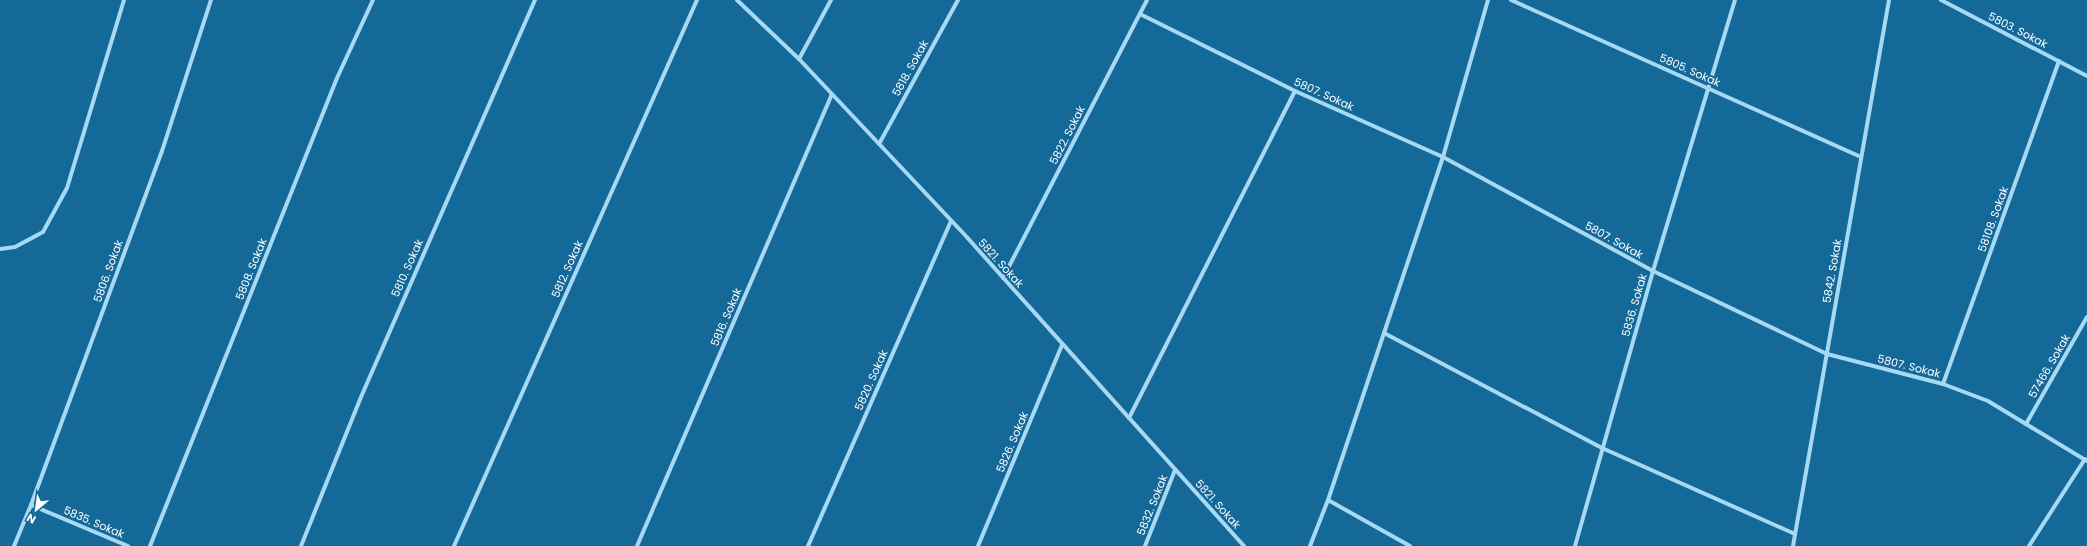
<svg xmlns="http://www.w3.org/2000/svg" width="2087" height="546" viewBox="0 0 2087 546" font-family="Poppins,sans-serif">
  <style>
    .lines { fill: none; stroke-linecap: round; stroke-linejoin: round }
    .minor { stroke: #a8d9f3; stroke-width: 4 }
    .labels { text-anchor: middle; stroke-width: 4; stroke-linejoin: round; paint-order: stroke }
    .street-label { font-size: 11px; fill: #fff; stroke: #146999 }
  </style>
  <rect width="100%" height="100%" fill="#146999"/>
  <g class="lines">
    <g class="minor">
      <path d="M737,0L799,59L964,234L1244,546"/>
      <path d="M1511,0L1861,157"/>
      <path d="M1941,0L2087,76"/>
      <path d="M1140,14L1295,91L1443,157L1653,271L1827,354L1943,384L1988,401L2087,461"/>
      <path d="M799,59L831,0"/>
      <path d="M879,144L958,0"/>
      <path d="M0,249L15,247L43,232L67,188L124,0"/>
      <path d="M1003,278L1147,0"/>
      <path d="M1384,333L1602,448L1795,534"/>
      <path d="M1943,384L2059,61"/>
      <path d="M1129,418L1295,91"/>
      <path d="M2026,424L2087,317"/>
      <path d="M1328,500L1410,546"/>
      <path d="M31,505L128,546"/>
      <path d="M14,546L31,505L162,151L211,0"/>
      <path d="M150,546L337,78L373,0"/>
      <path d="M301,546L361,397L535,0"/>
      <path d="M454,546L697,0"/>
      <path d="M637,546L832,94"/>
      <path d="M808,546L951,221"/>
      <path d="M978,546L1062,345"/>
      <path d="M1145,546L1175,470"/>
      <path d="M1310,546L1328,500L1443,157L1488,0"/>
      <path d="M1575,546L1653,271L1735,0"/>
      <path d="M1793,546L1889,0"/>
      <path d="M2029,546L2085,459"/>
    </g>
  </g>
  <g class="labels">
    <g class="street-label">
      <text transform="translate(2018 30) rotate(27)" y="4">5803. Sokak</text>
      <text transform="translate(910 68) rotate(-61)" y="4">5818. Sokak</text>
      <text transform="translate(1690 70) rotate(24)" y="4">5805. Sokak</text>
      <text transform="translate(1324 94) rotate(24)" y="4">5807. Sokak</text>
      <text transform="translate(1067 135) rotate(-63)" y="4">5822. Sokak</text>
      <text transform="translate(1993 219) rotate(-70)" y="4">58108. Sokak</text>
      <text transform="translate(1614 240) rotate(29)" y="4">5807. Sokak</text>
      <text transform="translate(1001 263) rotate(48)" y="4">5821. Sokak</text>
      <text transform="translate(407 268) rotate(-66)" y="4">5810. Sokak</text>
      <text transform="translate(251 269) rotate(-68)" y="4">5808. Sokak</text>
      <text transform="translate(567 269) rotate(-66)" y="4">5812. Sokak</text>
      <text transform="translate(108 271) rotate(-70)" y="4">5806. Sokak</text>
      <text transform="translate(1832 271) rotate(-80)" y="4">5842. Sokak</text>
      <text transform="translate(1634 305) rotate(-74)" y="4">5836. Sokak</text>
      <text transform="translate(726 317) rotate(-67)" y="4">5816. Sokak</text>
      <text transform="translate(1909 366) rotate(14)" y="4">5807. Sokak</text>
      <text transform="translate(2049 366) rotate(-60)" y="4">57466. Sokak</text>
      <text transform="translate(871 380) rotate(-66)" y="4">5820. Sokak</text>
      <text transform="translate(1012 442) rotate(-67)" y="4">5826. Sokak</text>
      <text transform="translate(1218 504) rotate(48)" y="4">5821. Sokak</text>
      <text transform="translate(1152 505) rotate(-68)" y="4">5832. Sokak</text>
      <text transform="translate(94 522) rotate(23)" y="4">5835. Sokak</text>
    </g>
  </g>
  <g transform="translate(36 510) rotate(209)" stroke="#146999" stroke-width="3" paint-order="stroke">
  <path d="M0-3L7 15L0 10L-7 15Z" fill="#ffffff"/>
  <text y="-6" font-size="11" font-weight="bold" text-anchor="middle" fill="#ffffff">N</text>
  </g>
</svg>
